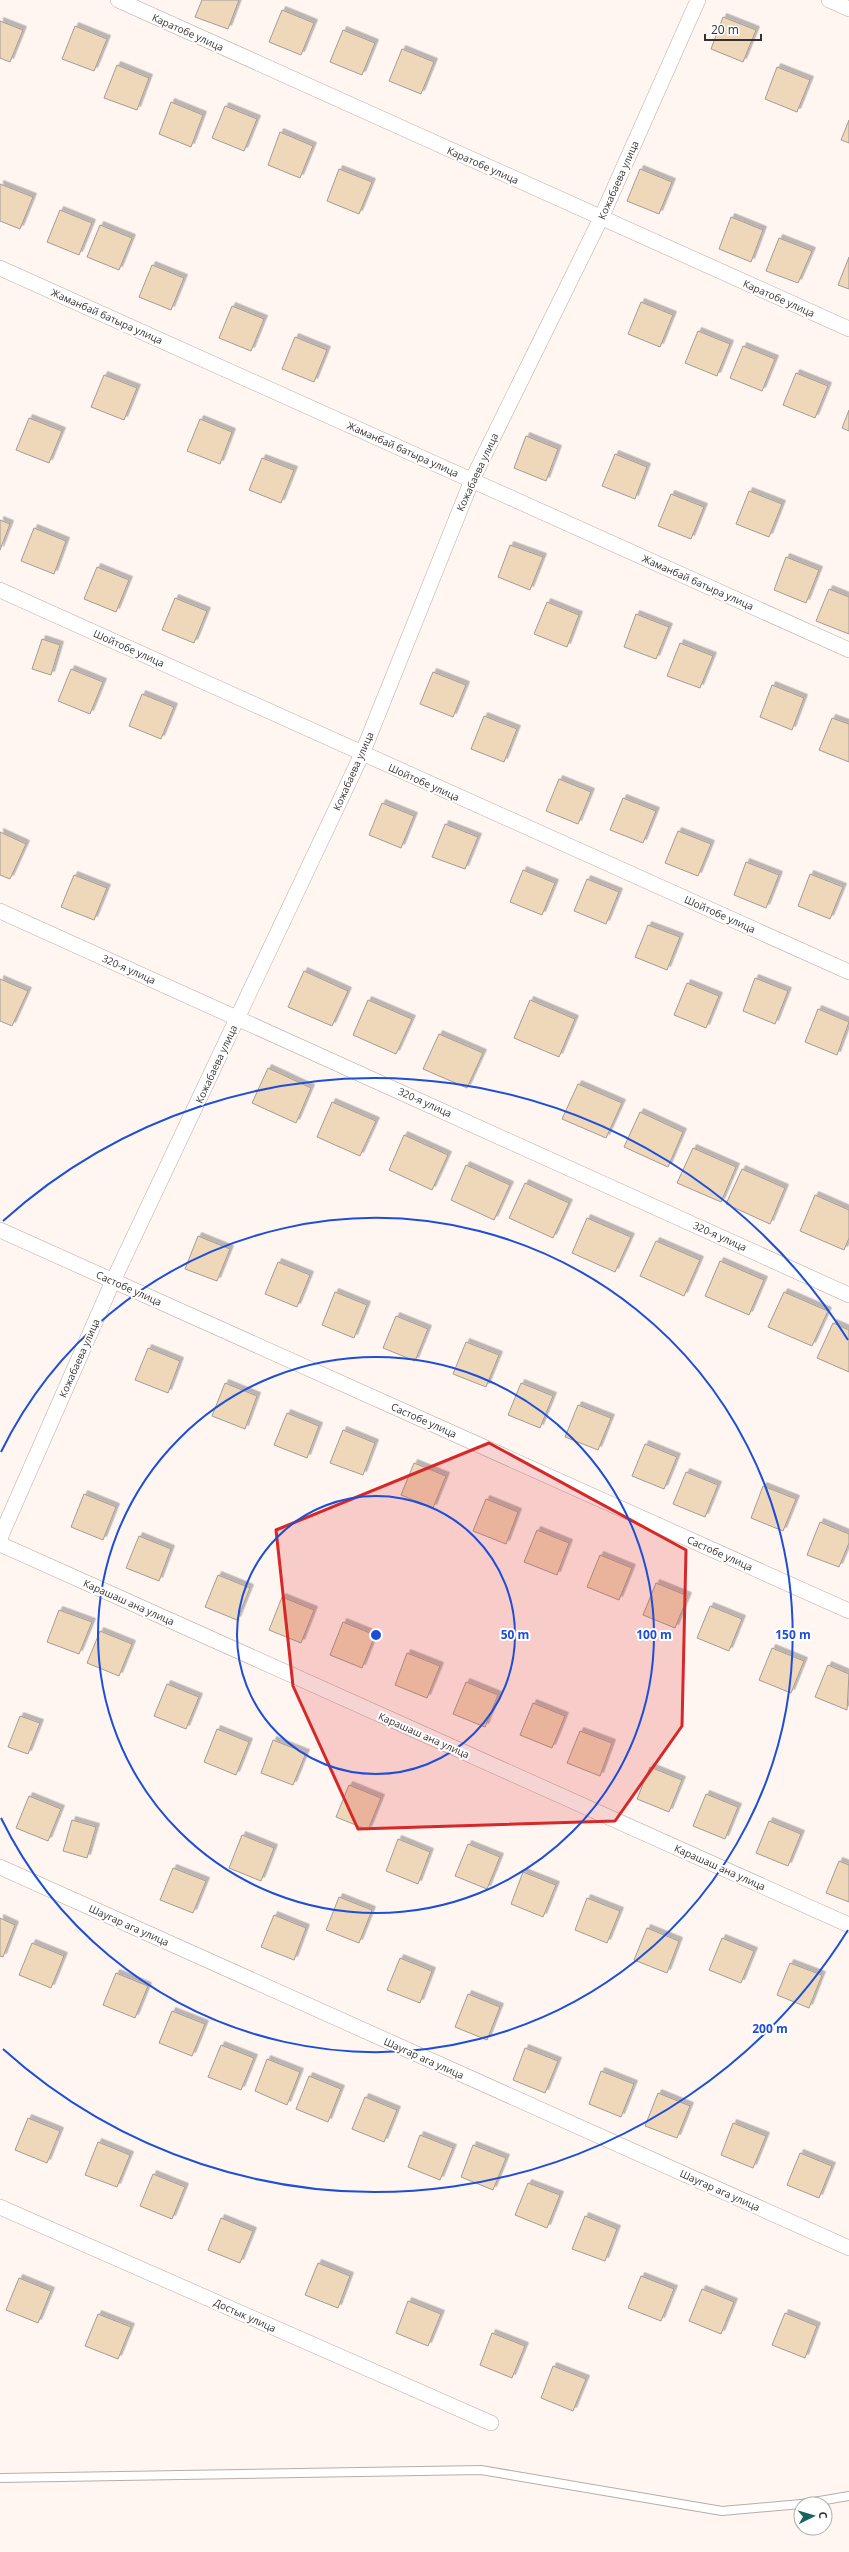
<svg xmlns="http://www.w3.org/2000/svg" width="849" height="2552" viewBox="0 0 849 2552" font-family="'Open Sans',sans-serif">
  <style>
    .building { fill: #efd7ba; stroke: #a39c95; filter: url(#shadow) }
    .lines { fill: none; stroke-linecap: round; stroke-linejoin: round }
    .lane-casing { stroke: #b7ada9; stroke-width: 10 }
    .street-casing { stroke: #b7ada9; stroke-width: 16 }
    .lane { stroke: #fff; stroke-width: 8 }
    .street { stroke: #fff; stroke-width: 15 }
    .marked { fill: #d62828; fill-opacity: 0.2; stroke: #d62828; stroke-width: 3; stroke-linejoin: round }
    .ring { fill: none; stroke: #1d4ed8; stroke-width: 2 }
    .labels { text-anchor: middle; stroke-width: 4; stroke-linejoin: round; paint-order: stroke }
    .street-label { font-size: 10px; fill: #363130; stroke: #fff }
    .centre { fill: #1d4ed8; stroke: #fff; stroke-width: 2 }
    .ring-label { font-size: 12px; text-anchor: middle; font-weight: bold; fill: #1d4ed8; stroke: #fff; stroke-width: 4; stroke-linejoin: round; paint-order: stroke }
  </style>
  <defs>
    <filter id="shadow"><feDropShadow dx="3.5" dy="-3.5" stdDeviation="0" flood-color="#0004"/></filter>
  </defs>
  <rect width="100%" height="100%" fill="#fff6f2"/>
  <g class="building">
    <path d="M202,0H239L228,29L195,17Z"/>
    <path d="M282,10L314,23L301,55L269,42Z"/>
    <path d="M723,17L756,30L743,62L711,49Z"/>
    <path d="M0,21L23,30L10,62L0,58Z"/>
    <path d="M75,26L107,39L94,71L62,59Z"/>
    <path d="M343,30L375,43L362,75L330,62Z"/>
    <path d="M402,49L434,62L421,94L389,81Z"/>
    <path d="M117,65L149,78L137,110L104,98Z"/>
    <path d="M777,67L810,80L797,112L765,99Z"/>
    <path d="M171,102L203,115L191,147L159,134Z"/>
    <path d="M225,106L257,119L244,151L212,138Z"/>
    <path d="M849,120V143L841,140Z"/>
    <path d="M280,132L313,146L300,178L268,165Z"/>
    <path d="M339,169L372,182L359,214L327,201Z"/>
    <path d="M640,169L672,182L659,214L627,201Z"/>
    <path d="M0,184L33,197L20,229L0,221Z"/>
    <path d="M60,210L92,223L79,255L47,242Z"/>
    <path d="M731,217L763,230L751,262L719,249Z"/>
    <path d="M100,225L132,238L119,270L87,257Z"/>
    <path d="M779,238L812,251L798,283L766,271Z"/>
    <path d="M849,257V289L838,285Z"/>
    <path d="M152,265L184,278L171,310L139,297Z"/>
    <path d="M641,302L673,315L660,347L628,334Z"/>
    <path d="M232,306L264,319L251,351L219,338Z"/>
    <path d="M698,331L730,344L717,376L685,363Z"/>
    <path d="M295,337L327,350L314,382L282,369Z"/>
    <path d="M743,346L775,359L762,391L730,378Z"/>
    <path d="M796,373L828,386L815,418L783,405Z"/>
    <path d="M104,375L137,388L124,420L91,407Z"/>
    <path d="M849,410V431L842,428Z"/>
    <path d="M29,418L62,431L49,463L16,450Z"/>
    <path d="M200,419L232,432L220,464L187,451Z"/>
    <path d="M526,436L558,449L546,481L514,468Z"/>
    <path d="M615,454L647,467L635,499L602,486Z"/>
    <path d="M262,458L294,470L281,503L249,490Z"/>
    <path d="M749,491L782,504L769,537L736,524Z"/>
    <path d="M671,494L704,507L691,539L658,526Z"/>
    <path d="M0,520L10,524L0,550Z"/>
    <path d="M34,528L66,541L54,574L21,561Z"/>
    <path d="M510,545L543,557L530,590L498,577Z"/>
    <path d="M786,557L819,570L806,603L774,590Z"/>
    <path d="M97,567L129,580L116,612L84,599Z"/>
    <path d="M829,589L849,597V634L816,621Z"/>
    <path d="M175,598L207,611L194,643L162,630Z"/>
    <path d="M547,602L579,615L567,647L534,634Z"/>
    <path d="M636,614L669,627L656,659L624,647Z"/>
    <path d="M42,639L60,645L51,675L32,669Z"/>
    <path d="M680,643L713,656L700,688L667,676Z"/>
    <path d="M71,669L103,682L90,714L58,701Z"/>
    <path d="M433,672L466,685L453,717L420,704Z"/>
    <path d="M772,685L804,698L792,730L760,717Z"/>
    <path d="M142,694L174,707L161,739L129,726Z"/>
    <path d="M484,716L517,729L504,762L471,749Z"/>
    <path d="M832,718L849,724V762L819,750Z"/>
    <path d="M559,779L591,792L578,824L546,811Z"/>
    <path d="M623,798L656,811L643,843L610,830Z"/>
    <path d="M382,803L414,816L401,848L369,835Z"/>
    <path d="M445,824L478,837L465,869L432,857Z"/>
    <path d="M678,831L711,844L698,876L665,863Z"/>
    <path d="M0,832L26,844L10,879L0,875Z"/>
    <path d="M746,862L779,875L766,908L734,895Z"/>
    <path d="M523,870L555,883L542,915L510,902Z"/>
    <path d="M810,874L843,887L830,919L798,906Z"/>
    <path d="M74,875L107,888L94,920L61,907Z"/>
    <path d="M587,879L619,892L606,924L574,911Z"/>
    <path d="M648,925L680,937L667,970L635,957Z"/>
    <path d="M304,971L348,991L332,1026L288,1007Z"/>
    <path d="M755,978L788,991L775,1024L743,1011Z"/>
    <path d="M0,979L28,991L12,1026L0,1021Z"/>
    <path d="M687,983L719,996L706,1028L674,1015Z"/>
    <path d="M368,1000L412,1019L396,1054L353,1035Z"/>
    <path d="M530,1000L575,1019L559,1057L514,1038Z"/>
    <path d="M818,1009L849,1022L837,1055L805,1042Z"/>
    <path d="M439,1034L483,1053L467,1088L423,1069Z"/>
    <path d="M268,1068L311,1088L296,1123L252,1103Z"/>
    <path d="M578,1084L622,1103L606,1138L562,1119Z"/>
    <path d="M332,1102L376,1121L360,1156L317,1137Z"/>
    <path d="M640,1112L683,1132L668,1167L624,1147Z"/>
    <path d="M404,1135L448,1155L432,1190L389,1170Z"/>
    <path d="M693,1148L736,1167L721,1202L677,1183Z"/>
    <path d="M466,1165L510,1185L494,1220L451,1200Z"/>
    <path d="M742,1169L785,1188L770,1224L726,1204Z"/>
    <path d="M525,1183L569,1203L553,1238L509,1218Z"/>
    <path d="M815,1195L849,1210V1238L844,1250L800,1231Z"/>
    <path d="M587,1218L631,1237L615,1272L572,1253Z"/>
    <path d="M198,1236L230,1249L217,1281L185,1269Z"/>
    <path d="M656,1241L700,1260L684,1296L640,1276Z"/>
    <path d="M720,1261L764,1280L749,1315L705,1296Z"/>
    <path d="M278,1262L310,1275L297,1307L265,1294Z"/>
    <path d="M335,1292L367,1305L354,1338L322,1325Z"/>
    <path d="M784,1292L828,1311L812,1346L768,1327Z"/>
    <path d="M396,1316L428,1329L415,1361L383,1348Z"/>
    <path d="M833,1323L849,1330V1372L817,1358Z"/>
    <path d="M466,1342L499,1355L486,1387L453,1374Z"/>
    <path d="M148,1348L180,1361L168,1393L135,1380Z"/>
    <path d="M225,1383L257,1396L245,1429L212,1416Z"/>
    <path d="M521,1383L553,1396L540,1428L508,1415Z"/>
    <path d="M578,1405L611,1418L598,1450L565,1437Z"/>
    <path d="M287,1413L319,1426L307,1458L274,1445Z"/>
    <path d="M343,1430L375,1443L363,1475L330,1463Z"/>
    <path d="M645,1444L677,1457L664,1489L632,1476Z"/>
    <path d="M414,1463L446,1476L433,1508L401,1495Z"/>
    <path d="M686,1472L718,1485L705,1517L673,1504Z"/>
    <path d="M763,1486L796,1499L783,1531L751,1518Z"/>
    <path d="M84,1494L116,1507L103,1540L71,1527Z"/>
    <path d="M486,1499L518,1512L506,1544L473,1531Z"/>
    <path d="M820,1522L849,1534V1543L839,1567L807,1555Z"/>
    <path d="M537,1530L569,1543L557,1575L524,1562Z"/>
    <path d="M139,1536L171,1549L159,1581L126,1568Z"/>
    <path d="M600,1555L632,1568L619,1600L587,1587Z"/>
    <path d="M218,1575L250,1588L237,1620L205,1607Z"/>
    <path d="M656,1583L688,1596L675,1628L643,1615Z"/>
    <path d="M282,1597L314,1610L301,1643L269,1630Z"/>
    <path d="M710,1606L742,1619L729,1651L697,1638Z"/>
    <path d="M59,1610L92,1622L79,1654L47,1642Z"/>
    <path d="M343,1622L375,1635L362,1668L330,1655Z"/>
    <path d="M100,1631L132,1644L119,1676L87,1663Z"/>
    <path d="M772,1648L804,1661L791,1693L759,1680Z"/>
    <path d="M407,1653L440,1666L427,1698L395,1685Z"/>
    <path d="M828,1665L849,1674L847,1710L815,1697Z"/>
    <path d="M466,1682L498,1695L485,1727L453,1714Z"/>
    <path d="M167,1684L199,1697L186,1729L154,1716Z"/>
    <path d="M533,1703L565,1716L552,1748L520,1735Z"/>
    <path d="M20,1716L40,1723L28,1754L8,1747Z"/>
    <path d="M217,1729L249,1742L236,1775L204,1762Z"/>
    <path d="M580,1731L612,1743L600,1776L567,1763Z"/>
    <path d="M273,1740L306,1753L293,1785L261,1773Z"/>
    <path d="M650,1767L682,1780L669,1812L637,1799Z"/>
    <path d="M349,1785L381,1798L368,1830L336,1817Z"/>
    <path d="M706,1794L738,1807L725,1839L693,1826Z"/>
    <path d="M29,1796L61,1809L48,1841L16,1828Z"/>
    <path d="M72,1820L96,1827L87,1858L63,1851Z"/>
    <path d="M769,1821L801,1834L788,1866L756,1853Z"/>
    <path d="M242,1835L274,1848L261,1881L229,1868Z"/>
    <path d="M398,1839L430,1852L418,1884L386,1871Z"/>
    <path d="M468,1844L500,1857L487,1889L455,1876Z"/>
    <path d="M839,1861L849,1865V1902L826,1893Z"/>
    <path d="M173,1868L206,1881L193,1913L160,1900Z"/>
    <path d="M523,1872L556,1885L543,1917L511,1904Z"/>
    <path d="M339,1897L372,1910L359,1943L326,1930Z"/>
    <path d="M587,1898L620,1911L607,1943L575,1930Z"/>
    <path d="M274,1915L306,1928L294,1960L261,1947Z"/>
    <path d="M0,1918L15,1925L3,1957L0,1956Z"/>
    <path d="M647,1928L679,1941L667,1973L634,1960Z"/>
    <path d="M722,1938L754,1951L741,1983L709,1970Z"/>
    <path d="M32,1943L64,1956L51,1988L19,1975Z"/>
    <path d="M400,1958L432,1971L420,2003L387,1990Z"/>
    <path d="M790,1963L822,1975L809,2008L777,1995Z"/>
    <path d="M116,1973L148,1986L135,2018L103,2005Z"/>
    <path d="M468,1994L500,2007L487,2040L455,2027Z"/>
    <path d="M172,2011L205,2024L192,2056L159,2043Z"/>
    <path d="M221,2045L254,2058L241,2090L208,2077Z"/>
    <path d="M525,2048L558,2061L545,2093L513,2080Z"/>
    <path d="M267,2059L300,2072L287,2105L255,2091Z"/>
    <path d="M601,2071L634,2084L621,2117L589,2104Z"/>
    <path d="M309,2076L341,2089L328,2122L296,2109Z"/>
    <path d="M658,2093L690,2106L677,2138L645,2126Z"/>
    <path d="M365,2097L397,2110L384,2142L352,2129Z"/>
    <path d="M28,2118L60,2131L47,2163L15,2150Z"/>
    <path d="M733,2123L766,2136L753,2168L721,2155Z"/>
    <path d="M420,2135L453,2148L440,2180L408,2167Z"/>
    <path d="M98,2142L130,2155L117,2187L85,2175Z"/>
    <path d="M473,2145L506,2158L493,2190L461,2177Z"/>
    <path d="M800,2153L832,2166L819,2198L787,2185Z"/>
    <path d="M153,2174L185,2187L172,2219L140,2206Z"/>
    <path d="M528,2183L560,2195L547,2228L515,2215Z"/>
    <path d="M585,2216L617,2229L605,2261L572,2249Z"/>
    <path d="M221,2218L253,2231L240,2263L208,2250Z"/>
    <path d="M318,2263L350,2276L338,2308L305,2295Z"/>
    <path d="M641,2276L674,2289L661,2321L628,2308Z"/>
    <path d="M19,2278L51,2291L38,2323L6,2310Z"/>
    <path d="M702,2289L734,2302L721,2334L689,2321Z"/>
    <path d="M408,2301L441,2314L428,2346L396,2333Z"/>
    <path d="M785,2313L817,2326L805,2358L772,2345Z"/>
    <path d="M98,2314L131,2327L118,2359L85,2346Z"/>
    <path d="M492,2333L525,2346L512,2378L480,2365Z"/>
    <path d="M553,2366L586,2379L573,2411L541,2398Z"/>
  </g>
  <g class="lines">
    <defs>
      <g id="lane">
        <path d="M0,2478L481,2470L722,2511L801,2504"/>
        <path d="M802,2504L849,2496"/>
      </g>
      <g id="street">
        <path d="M118,0L849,329"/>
        <path d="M829,0L849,9"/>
        <path d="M0,268L849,650"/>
        <path d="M0,590L849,972"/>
        <path d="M0,911L849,1295"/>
        <path d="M0,1230L849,1611"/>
        <path d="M0,1538L113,1281L362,754L472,480L601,218L698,0"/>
        <path d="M0,1544L849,1925"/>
        <path d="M0,1867L849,2248"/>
        <path d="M0,2207L491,2423"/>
      </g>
    </defs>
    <use href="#lane" class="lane-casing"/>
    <use href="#street" class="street-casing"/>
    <use href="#lane" class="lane"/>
    <use href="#street" class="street"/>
  </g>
  <path class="marked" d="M489,1443L686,1550L682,1726L615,1821L358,1829L293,1686L276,1530Z"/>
  <g class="ring">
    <circle cx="376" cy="1635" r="139"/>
    <circle cx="376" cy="1635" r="278"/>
    <path d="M1 1452A417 417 0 1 1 1 1818"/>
    <path d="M848 1930A557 557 0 0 1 3 2049M3 1221A557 557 0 0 1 848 1340"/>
  </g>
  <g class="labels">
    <g class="street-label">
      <text transform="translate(188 32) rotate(24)" y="4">Каратобе улица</text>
      <text transform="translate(483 165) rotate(24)" y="4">Каратобе улица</text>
      <text transform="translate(618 180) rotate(-66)" y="4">Кожабаева улица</text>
      <text transform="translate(779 298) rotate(24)" y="4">Каратобе улица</text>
      <text transform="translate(107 316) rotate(24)" y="4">Жаманбай батыра улица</text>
      <text transform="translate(403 449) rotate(24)" y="4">Жаманбай батыра улица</text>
      <text transform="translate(477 472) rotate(-65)" y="4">Кожабаева улица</text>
      <text transform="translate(698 582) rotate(24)" y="4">Жаманбай батыра улица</text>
      <text transform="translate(129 648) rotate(24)" y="4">Шойтобе улица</text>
      <text transform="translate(353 771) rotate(-66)" y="4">Кожабаева улица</text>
      <text transform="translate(424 782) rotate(24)" y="4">Шойтобе улица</text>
      <text transform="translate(720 914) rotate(24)" y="4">Шойтобе улица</text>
      <text transform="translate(129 969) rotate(24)" y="4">320-я улица</text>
      <text transform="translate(216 1064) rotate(-65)" y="4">Кожабаева улица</text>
      <text transform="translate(425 1102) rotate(24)" y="4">320-я улица</text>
      <text transform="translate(720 1236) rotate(24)" y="4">320-я улица</text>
      <text transform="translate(129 1288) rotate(24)" y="4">Састобе улица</text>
      <text transform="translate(79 1358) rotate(-66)" y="4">Кожабаева улица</text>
      <text transform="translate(424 1420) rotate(24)" y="4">Састобе улица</text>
      <text transform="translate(720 1553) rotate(24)" y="4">Састобе улица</text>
      <text transform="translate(129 1602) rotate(24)" y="4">Карашаш ана улица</text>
      <text transform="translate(424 1735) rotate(24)" y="4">Карашаш ана улица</text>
      <text transform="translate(720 1867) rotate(24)" y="4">Карашаш ана улица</text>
      <text transform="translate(129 1925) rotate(24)" y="4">Шаугар ага улица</text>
      <text transform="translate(424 2058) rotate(24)" y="4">Шаугар ага улица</text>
      <text transform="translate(720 2190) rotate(24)" y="4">Шаугар ага улица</text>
      <text transform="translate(245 2315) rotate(24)" y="4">Достык улица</text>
    </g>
  </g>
  <circle cx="376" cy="1635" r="6" class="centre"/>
  <g class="ring-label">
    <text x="515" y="1639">50 m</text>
    <text x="654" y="1639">100 m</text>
    <text x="793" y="1639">150 m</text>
    <text x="770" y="2033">200 m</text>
  </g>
  <g transform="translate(813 2516) rotate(85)"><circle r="19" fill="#ffffff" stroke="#afadac"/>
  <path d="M0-3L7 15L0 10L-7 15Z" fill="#156460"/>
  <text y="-6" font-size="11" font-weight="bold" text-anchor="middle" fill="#363130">С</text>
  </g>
  <path d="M705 34v6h56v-6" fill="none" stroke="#363130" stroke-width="2"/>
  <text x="711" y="34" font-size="12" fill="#363130" stroke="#ffffff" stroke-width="3" paint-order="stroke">20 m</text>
</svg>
